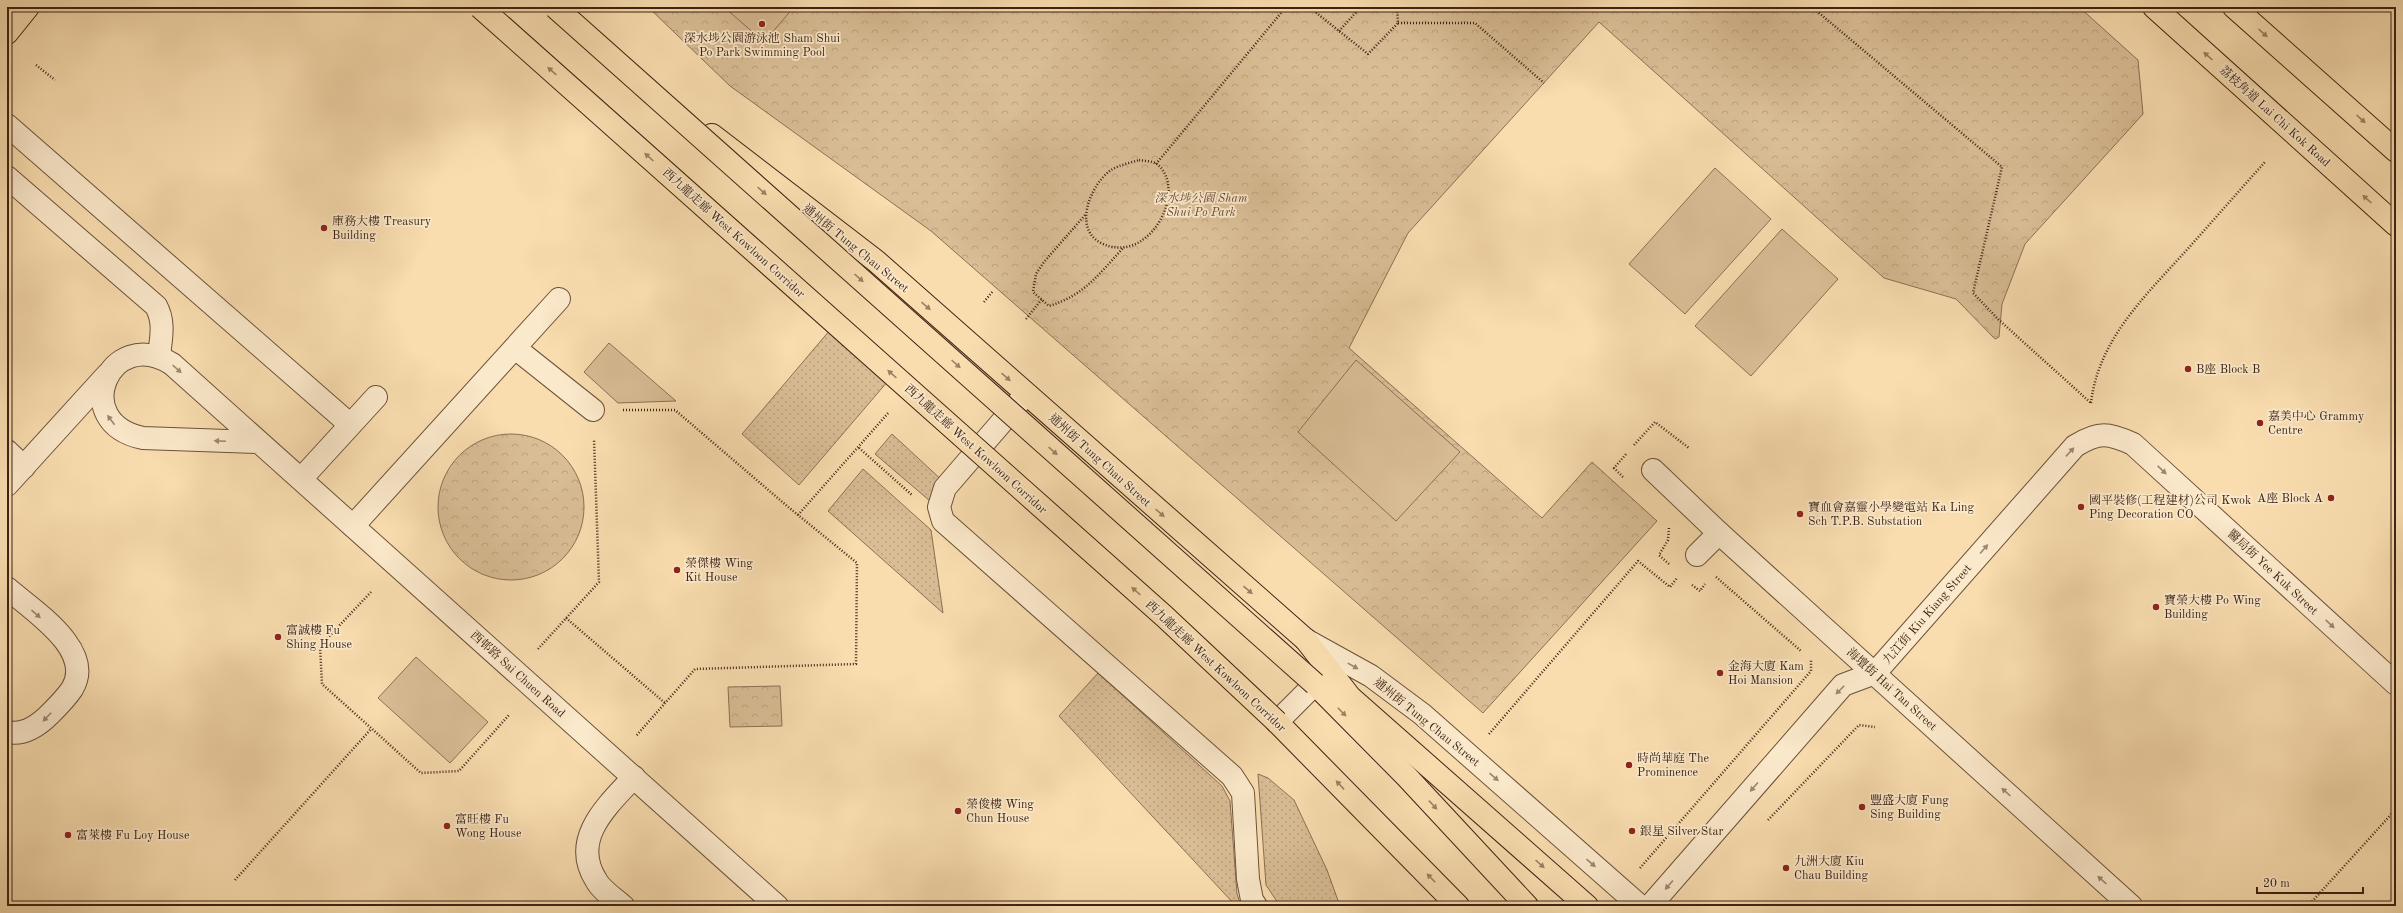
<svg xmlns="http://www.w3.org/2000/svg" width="2403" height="913" viewBox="0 0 2403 913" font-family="'Old Standard TT','Noto Serif TC',serif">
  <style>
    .grass { fill: url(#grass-dots); stroke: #8b7054 }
    .park { fill: url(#park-crowns); stroke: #8b7054 }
    .garden { fill: #d9bd95; stroke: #8b7054 }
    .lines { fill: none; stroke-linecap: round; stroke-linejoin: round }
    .minor-casing { stroke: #6c513b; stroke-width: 24 }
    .major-casing { stroke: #3d2214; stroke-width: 24 }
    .highway-casing { stroke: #3d2214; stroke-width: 24 }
    .path { stroke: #3d2214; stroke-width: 2.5; stroke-dasharray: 1 2; stroke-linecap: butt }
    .minor { stroke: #fbe9cb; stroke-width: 22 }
    .major { stroke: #f9ddaf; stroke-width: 22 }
    .highway { stroke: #f9ddaf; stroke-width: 22 }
    .highway-bridge-casing { stroke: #3d2214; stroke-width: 24; stroke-linecap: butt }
    .highway-bridge { stroke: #f9ddaf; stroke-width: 22 }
    .oneway { fill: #9b8062 }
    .oneway2 { fill: #9c8670 }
    .poi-dot { fill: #8f2418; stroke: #fbe9cb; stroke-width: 1.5 }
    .labels { text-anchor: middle; stroke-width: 3.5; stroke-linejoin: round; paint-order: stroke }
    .poi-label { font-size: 12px; fill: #3d2214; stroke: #fbe9cb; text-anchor: start }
    .street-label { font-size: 12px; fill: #3d2214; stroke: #fbe9cb }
    .park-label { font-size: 12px; font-style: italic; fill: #644934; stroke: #fbe9cb }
  </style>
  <defs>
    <pattern id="grass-dots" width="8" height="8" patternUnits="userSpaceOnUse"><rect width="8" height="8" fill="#d9bd95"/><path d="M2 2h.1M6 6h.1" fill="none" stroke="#bba280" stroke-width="1.8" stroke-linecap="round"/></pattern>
    <pattern id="park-crowns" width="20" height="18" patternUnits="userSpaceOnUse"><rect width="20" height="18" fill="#d9bd95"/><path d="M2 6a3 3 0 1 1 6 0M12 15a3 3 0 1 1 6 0" fill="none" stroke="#bba280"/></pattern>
  </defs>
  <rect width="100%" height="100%" fill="#f9ddaf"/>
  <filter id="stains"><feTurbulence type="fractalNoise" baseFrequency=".005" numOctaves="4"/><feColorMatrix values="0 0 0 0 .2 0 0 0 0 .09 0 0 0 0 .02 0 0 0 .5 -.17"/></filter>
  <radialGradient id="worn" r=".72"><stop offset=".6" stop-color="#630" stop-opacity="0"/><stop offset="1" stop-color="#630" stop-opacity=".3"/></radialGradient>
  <g class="grass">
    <path d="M841,317L900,367L799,485L742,434Z"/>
    <path d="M892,434L945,483L930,501L875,454Z"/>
    <path d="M863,469L931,530L943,613L828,511Z"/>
    <path d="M1098,673L1222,786L1230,801L1237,894L1241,906H1236L1059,716Z"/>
    <path d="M1258,774L1268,778L1294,800L1327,870L1340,906H1280L1266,885Z"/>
  </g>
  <g class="park">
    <path d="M648,7H2079L2138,60L2143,114L2025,244L2002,304L1999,337L1995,339L1956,299L1884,278L1599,22L1408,233L1349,348L1542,518L1592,462L1657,521L1483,713L931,231L730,86Z"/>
    <circle cx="511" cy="507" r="73"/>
    <path d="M780,686L782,726L730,727L728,687Z"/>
  </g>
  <g class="garden">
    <path d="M724,7H794L764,42Z"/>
    <path d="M1715,168L1771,219L1685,314L1629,264Z"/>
    <path d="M1782,229L1838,279L1751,376L1695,326Z"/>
    <path d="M609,343L676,401L618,403L584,372Z"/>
    <path d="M1356,360L1460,452L1396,521L1298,432Z"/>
    <path d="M416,657L488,722L450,763L378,698Z"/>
  </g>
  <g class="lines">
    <defs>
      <g id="minor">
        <path d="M7,125L346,421L351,423"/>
        <path d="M7,177L156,306C165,322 161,338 159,356"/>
        <path d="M515,348L593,410"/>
        <path d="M1026,394L945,488L939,507L943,521L1232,776L1243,793L1248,879L1252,900L1256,906"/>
        <path d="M259,442L143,438C68,423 109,324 172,364L777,906"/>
        <path d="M7,451L24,467"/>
        <path d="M1653,470L1719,533L2131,906"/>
        <path d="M301,479L376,397"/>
        <path d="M7,485L107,375"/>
        <path d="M353,526L559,299"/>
        <path d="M1697,555L1719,533"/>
        <path d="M7,588C32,610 96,650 72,689C66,698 57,707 50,714C38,726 24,736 7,732"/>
        <path d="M1306,640L1371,676L1422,714L1640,906"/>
        <path d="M1277,722L1315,684"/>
        <path d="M623,906C614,898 601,890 596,880C570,839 607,806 634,777"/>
        <path d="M1650,906L1843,685L1875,673L2075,446C2099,431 2109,433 2133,444L2396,684"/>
      </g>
      <g id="major">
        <path d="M2154,7L2396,225"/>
        <path d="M2234,7L2396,151"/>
        <path d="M7,33L28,7"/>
        <path d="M712,135L876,261L1306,640"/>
      </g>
      <g id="highway">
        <path d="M1306,640L1350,697L1587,906"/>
        <path d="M1315,684L1407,777L1527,906"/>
        <path d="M1277,722L1458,906"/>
      </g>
    </defs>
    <use href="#minor" class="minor-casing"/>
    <use href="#major" class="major-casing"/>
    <use href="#highway" class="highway-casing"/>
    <g class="path">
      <path d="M1309,7L1368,54L1398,23L1397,7"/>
      <path d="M1812,7L2002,167L1973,293L1999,320L2091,403"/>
      <path d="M1398,23H1475L1544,83"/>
      <path d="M1339,31L1361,7"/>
      <path d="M36,65L55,80"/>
      <path d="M1139,160C1144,161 1153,161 1157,164C1189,190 1149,267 1101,243C1072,228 1091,184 1111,170C1119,165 1130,163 1139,160Z"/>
      <path d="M1156,164L1286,7"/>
      <path d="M1085,215L1044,262L1036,274L1033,292L1049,306C1085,295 1099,274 1124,247"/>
      <path d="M984,302L993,291"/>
      <path d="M1026,319L1042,299"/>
      <path d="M2091,403C2098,341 2144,297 2184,253C2211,223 2238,192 2265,162"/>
      <path d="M623,410H675L787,506L857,563L856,664L695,669L636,736"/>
      <path d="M1634,445L1655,422L1689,448"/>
      <path d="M859,448L912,495"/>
      <path d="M1623,477L1614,468L1627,453"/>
      <path d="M798,515L889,412"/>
      <path d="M1669,564L1659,555L1668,540L1669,527"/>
      <path d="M1716,577L1801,651"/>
      <path d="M1692,585L1700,591L1705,584"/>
      <path d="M371,592L320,646L322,684L421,773L459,771L509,715"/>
      <path d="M566,618L665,703"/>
      <path d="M538,649L599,582L594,439"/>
      <path d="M1489,734L1638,561L1670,587L1677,578"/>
      <path d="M1768,820L1859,725L1875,727"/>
      <path d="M1640,868L1811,671V660"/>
      <path d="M235,880L371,729"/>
      <path d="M2308,906L2396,809"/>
    </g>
    <use href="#minor" class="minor"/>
    <use href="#major" class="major"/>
    <use href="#highway" class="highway"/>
    <defs>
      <g id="highway-bridge">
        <path d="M480,7L1164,616L1277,722"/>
        <path d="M555,7L1315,684"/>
      </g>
    </defs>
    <use href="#highway-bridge" class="highway-bridge-casing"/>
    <use href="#highway-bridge" class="highway-bridge"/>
  </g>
  <defs><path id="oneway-solid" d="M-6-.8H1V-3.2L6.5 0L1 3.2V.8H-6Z"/></defs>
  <g class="oneway">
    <use href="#oneway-solid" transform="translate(2263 33) rotate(42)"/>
    <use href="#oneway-solid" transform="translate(2208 56) rotate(-138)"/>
    <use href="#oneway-solid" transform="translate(552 71) rotate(-138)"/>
    <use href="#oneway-solid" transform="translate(2361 119) rotate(42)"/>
    <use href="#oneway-solid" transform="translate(649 157) rotate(-138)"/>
    <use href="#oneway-solid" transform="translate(762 191) rotate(42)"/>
    <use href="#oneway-solid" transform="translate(2367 199) rotate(-138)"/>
    <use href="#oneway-solid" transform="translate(859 278) rotate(42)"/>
    <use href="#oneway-solid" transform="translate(926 306) rotate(41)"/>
    <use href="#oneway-solid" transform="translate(956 364) rotate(42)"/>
    <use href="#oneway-solid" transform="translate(892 374) rotate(-138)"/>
    <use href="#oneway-solid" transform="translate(1006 377) rotate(41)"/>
    <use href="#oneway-solid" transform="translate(1053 451) rotate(42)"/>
    <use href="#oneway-solid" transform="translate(1160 513) rotate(42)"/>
    <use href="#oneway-solid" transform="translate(1248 590) rotate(41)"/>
    <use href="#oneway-solid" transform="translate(1136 591) rotate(-138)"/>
    <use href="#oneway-solid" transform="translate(1342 712) rotate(45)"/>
    <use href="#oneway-solid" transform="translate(1340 785) rotate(-133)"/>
    <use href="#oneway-solid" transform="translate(1433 805) rotate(47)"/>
    <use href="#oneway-solid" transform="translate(1540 864) rotate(42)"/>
    <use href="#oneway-solid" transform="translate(1431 878) rotate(-134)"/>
  </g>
  <g class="oneway2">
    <use href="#oneway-solid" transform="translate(177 369) rotate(42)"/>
    <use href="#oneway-solid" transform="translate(111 420) rotate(-127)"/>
    <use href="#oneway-solid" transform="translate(220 441) rotate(-178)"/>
    <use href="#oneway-solid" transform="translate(2070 452) rotate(-47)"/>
    <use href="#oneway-solid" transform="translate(2162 470) rotate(43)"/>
    <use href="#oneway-solid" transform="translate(1984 549) rotate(-49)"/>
    <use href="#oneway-solid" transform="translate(36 614) rotate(41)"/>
    <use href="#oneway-solid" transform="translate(2330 624) rotate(43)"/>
    <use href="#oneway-solid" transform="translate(1353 666) rotate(29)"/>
    <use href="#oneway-solid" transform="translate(1840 690) rotate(135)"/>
    <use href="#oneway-solid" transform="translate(47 717) rotate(134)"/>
    <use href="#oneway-solid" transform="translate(1494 777) rotate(41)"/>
    <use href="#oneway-solid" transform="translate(1754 787) rotate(131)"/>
    <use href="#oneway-solid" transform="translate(2006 792) rotate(-138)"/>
    <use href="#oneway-solid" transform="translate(1591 863) rotate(41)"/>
    <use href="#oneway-solid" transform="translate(2102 880) rotate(-138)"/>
    <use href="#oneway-solid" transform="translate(1669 885) rotate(131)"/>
  </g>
  <g class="poi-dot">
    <circle cx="762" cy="24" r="4"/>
    <circle cx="324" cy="228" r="4"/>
    <circle cx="2188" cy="369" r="4"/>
    <circle cx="2260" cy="423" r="4"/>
    <circle cx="2331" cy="498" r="4"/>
    <circle cx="2081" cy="507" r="4"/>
    <circle cx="1800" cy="514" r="4"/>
    <circle cx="677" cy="570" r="4"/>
    <circle cx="2156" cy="607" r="4"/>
    <circle cx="278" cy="637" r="4"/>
    <circle cx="1720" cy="673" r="4"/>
    <circle cx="1629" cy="765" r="4"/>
    <circle cx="1862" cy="807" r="4"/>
    <circle cx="958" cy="811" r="4"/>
    <circle cx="447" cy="826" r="4"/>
    <circle cx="1632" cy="831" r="4"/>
    <circle cx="68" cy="835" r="4"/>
    <circle cx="1786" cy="868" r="4"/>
  </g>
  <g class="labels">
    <g class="poi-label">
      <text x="762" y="42" text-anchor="middle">深水埗公園游泳池 Sham Shui<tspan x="762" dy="14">Po Park Swimming Pool</tspan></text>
      <text x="332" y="225">庫務大樓 Treasury<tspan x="332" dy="14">Building</tspan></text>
      <text x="2196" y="373">B座 Block B</text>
      <text x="2268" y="420">嘉美中心 Grammy<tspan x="2268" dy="14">Centre</tspan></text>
      <text x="2323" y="502" text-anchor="end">A座 Block A</text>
      <text x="2089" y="504">國平裝修(工程建材)公司 Kwok<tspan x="2089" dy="14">Ping Decoration CO</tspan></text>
      <text x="1808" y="511">寶血會嘉靈小學變電站 Ka Ling<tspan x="1808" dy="14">Sch T.P.B. Substation</tspan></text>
      <text x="685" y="567">榮傑樓 Wing<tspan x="685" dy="14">Kit House</tspan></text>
      <text x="2164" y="604">寶榮大樓 Po Wing<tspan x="2164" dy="14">Building</tspan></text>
      <text x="286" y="634">富誠樓 Fu<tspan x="286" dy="14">Shing House</tspan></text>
      <text x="1728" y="670">金海大廈 Kam<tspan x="1728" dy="14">Hoi Mansion</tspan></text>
      <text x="1637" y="762">時尚華庭 The<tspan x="1637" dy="14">Prominence</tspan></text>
      <text x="1870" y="804">豐盛大廈 Fung<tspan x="1870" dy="14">Sing Building</tspan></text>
      <text x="966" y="808">榮俊樓 Wing<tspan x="966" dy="14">Chun House</tspan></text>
      <text x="455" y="823">富旺樓 Fu<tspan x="455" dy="14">Wong House</tspan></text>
      <text x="1640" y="835">銀星 Silver Star</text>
      <text x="76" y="839">富萊樓 Fu Loy House</text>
      <text x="1794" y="865">九洲大廈 Kiu<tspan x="1794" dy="14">Chau Building</tspan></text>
    </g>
    <g class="street-label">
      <text transform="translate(2275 116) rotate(42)" y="4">荔枝角道 Lai Chi Kok Road</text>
      <text transform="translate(734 233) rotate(42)" y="4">西九龍走廊 West Kowloon Corridor</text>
      <text transform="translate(856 248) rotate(39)" y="4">通州街 Tung Chau Street</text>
      <text transform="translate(976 449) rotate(42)" y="4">西九龍走廊 West Kowloon Corridor</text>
      <text transform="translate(1100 460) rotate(42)" y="4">通州街 Tung Chau Street</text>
      <text transform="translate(2273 572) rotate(43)" y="4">醫局街 Yee Kuk Street</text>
      <text transform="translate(1927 614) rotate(-49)" y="4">九江街 Kiu Kiang Street</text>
      <text transform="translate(1216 666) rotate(43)" y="4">西九龍走廊 West Kowloon Corridor</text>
      <text transform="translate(518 674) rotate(42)" y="4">西邨路 Sai Chuen Road</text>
      <text transform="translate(1892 689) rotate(42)" y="4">海壇街 Hai Tan Street</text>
      <text transform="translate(1427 722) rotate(39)" y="4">通州街 Tung Chau Street</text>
    </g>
    <g class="park-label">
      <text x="1201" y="202">深水埗公園 Sham<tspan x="1201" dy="14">Shui Po Park</tspan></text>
    </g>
  </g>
  <rect width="2403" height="913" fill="none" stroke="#f9ddaf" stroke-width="24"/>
  <rect x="8" y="8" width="2387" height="897" fill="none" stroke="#3d2214" stroke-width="2"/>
  <rect x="12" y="12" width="2379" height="889" fill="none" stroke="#3d2214"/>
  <path d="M2257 887v6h106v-6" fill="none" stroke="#3d2214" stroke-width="2"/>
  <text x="2263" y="887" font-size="12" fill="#3d2214" stroke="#fbe9cb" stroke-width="3" paint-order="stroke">20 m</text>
  <rect width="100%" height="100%" filter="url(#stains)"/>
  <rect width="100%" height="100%" fill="url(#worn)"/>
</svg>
